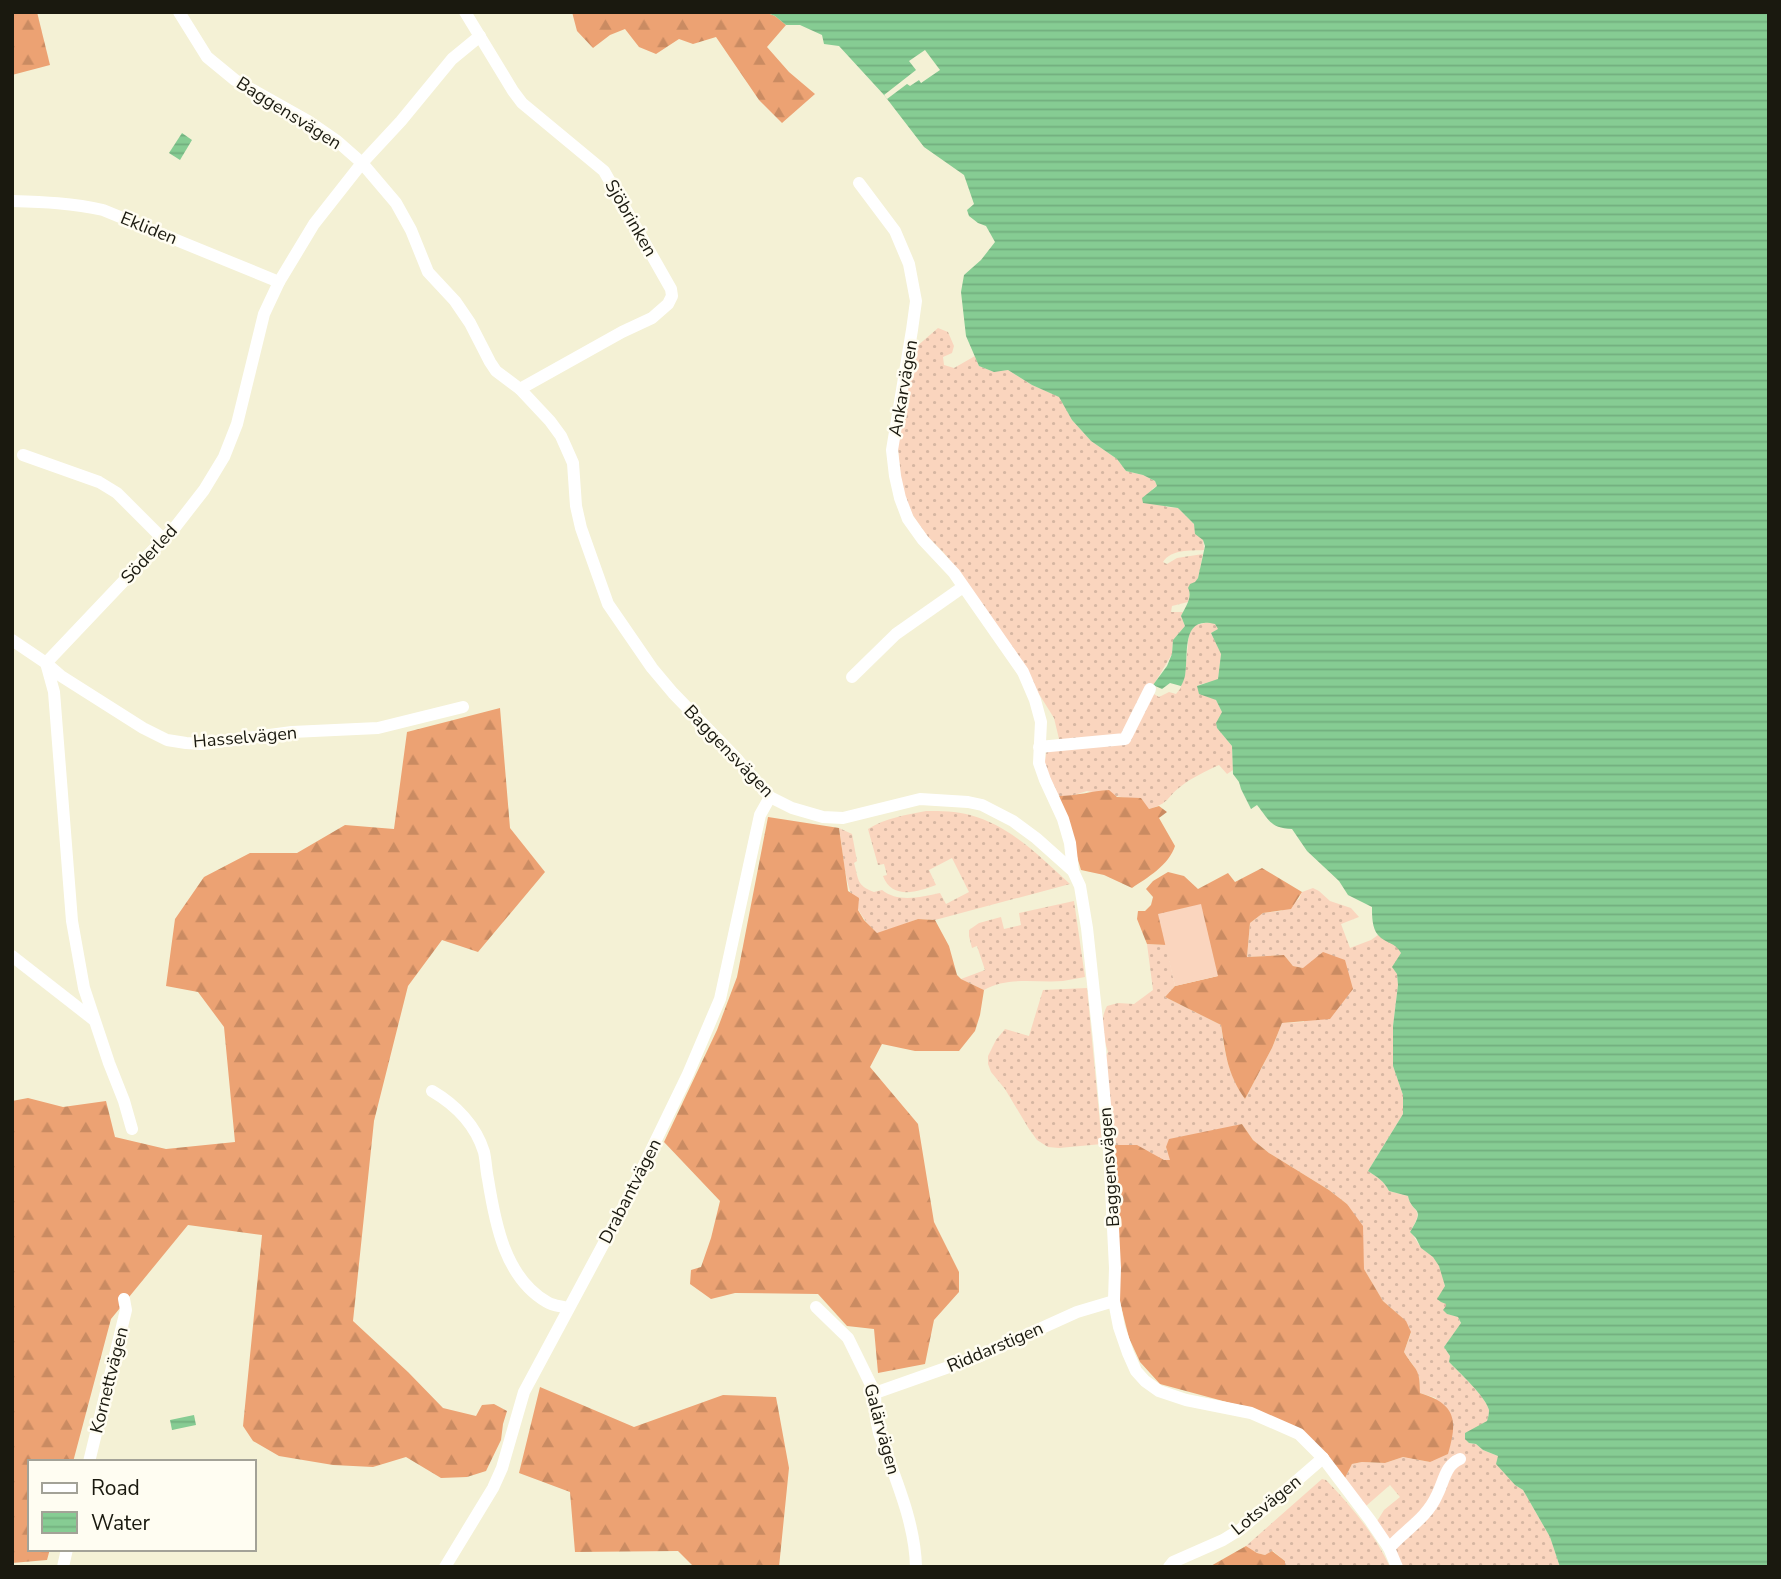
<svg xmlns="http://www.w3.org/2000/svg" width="1781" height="1579" viewBox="0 0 1781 1579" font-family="'Nunito Sans',sans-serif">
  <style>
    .grass { fill: url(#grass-dots) }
    .forest { fill: url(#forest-firs) }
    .pitch { fill: #fad5be }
    .water { fill: url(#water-rules) }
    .pier { fill: #f4f1d5 }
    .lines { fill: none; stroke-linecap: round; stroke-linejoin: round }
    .street { stroke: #fff; stroke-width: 12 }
    .labels { text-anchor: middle; stroke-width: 5; stroke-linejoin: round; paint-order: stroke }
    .street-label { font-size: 18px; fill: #1a190f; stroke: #fffdf2 }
  </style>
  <defs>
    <pattern id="grass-dots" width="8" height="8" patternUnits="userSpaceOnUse" patternTransform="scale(1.75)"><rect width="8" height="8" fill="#fad5be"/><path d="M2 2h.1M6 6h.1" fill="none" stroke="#d6b6a2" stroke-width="1.8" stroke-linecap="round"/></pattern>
    <pattern id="forest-firs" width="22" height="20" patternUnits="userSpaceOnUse" patternTransform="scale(1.75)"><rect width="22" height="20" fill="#eca273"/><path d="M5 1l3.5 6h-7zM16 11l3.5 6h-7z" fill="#ca8b62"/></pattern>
    <pattern id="water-rules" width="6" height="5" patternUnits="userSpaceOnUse" patternTransform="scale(1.75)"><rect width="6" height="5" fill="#86cc93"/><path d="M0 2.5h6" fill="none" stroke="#73af7e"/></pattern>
  </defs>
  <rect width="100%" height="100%" fill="#f4f1d5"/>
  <g class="grass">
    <path d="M938,328L948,332L954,346L952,353L943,357L944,365L954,368L975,356L979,366L994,372L1008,370L1032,385L1060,397L1072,420L1091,441L1117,459L1126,471L1143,475L1155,481L1157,486L1152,489L1166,507L1178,508L1194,524L1198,535L1203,539L1204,550C1190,551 1171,549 1163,562L1167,564L1177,558L1203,554L1198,578L1190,592L1188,602L1172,606L1171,612H1183L1181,616L1185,626L1173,640L1172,654L1123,736L1062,743L1059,739L1054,718L1024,670L958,570L944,553L928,537L912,514L902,489L897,440L916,347Z"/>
    <path d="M1209,622L1214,623L1219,629L1211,633L1221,653L1218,680L1198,685L1216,700L1222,712L1217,728L1232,746L1233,770L1227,774L1219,765C1206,771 1191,778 1180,787C1166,798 1170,803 1149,809L1127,798L1087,791L1071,796H1059L1044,766L1047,749L1126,741L1152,693L1159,697L1169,692L1176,694L1180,689L1185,675L1189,633L1196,625Z"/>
    <path d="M926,811C941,811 956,811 970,815C1011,826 1040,857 1070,884L935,920L918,919L877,934C844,900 846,872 839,828L852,834L857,861L854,863C859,880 856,885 874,892L882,890C898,903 921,897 940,893L946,904L969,892L952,858L929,870L936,885C918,892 892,900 883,876L887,875L884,864L878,865L868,829C886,818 905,815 926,811Z"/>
    <path d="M1313,888L1319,891L1330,901L1351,908L1359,917L1341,924L1350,948L1371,940L1378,935L1397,946L1401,953L1397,974L1398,985L1393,1026V1066L1403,1095V1114L1368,1171C1377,1177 1384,1181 1389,1191L1408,1196C1412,1215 1426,1205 1410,1232C1415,1237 1416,1241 1420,1246C1423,1251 1430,1253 1434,1258C1446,1271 1446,1297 1447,1314L1458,1317L1461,1324L1444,1347L1450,1356L1449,1362C1459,1372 1486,1397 1489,1410C1489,1414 1488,1418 1487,1421L1480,1426L1469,1443L1476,1444L1483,1450L1498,1456L1515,1485L1523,1490L1550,1537L1560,1567H1403L1376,1523L1384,1510L1400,1497L1390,1485L1366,1506L1345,1478L1352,1464L1362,1462L1385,1463L1403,1457L1430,1462L1436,1398L1420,1393C1420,1369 1416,1371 1404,1352L1411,1333L1399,1315L1383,1301L1364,1269L1363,1254L1347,1204L1329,1190L1269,1153L1253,1140L1242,1124L1166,1147L1171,1160L1164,1161L1151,1153L1113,1145L1105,1057L1108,1052C1103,1036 1099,1022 1107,1006L1118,1003L1134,1004L1153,990L1147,944L1166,945L1175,986L1165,997L1221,1025C1225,1055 1228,1074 1245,1099L1272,1048L1282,1023L1304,1022L1303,968L1293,966L1284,955L1247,957L1250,923L1263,913L1281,911L1299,899L1302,892Z"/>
    <path d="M1074,901L1085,977C1078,978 1070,980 1063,981C1037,983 1007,976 984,990L961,979L985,970L977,946L972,948L969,936V930L979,923L1001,917L1004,929L1021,925L1019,913Z"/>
    <path d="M1087,988L1102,1144L1059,1148L1048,1147L1037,1140L1029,1129L1005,1089L991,1072L988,1064V1056L996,1040L1005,1029L1029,1036L1043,990Z"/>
    <path d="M1322,1479L1326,1480C1351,1506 1374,1533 1390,1567H1285V1561L1273,1551L1265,1555L1257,1553L1246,1546Z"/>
  </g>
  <g class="forest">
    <path d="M12,12H37L50,65L12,75Z"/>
    <path d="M572,12H765L775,16L786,25L767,47L789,72L815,94L782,123L759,100L716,37L693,44L679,39L656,54L639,47L625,29L610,35L593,48L577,31Z"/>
    <path d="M500,708L510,828L545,872L478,952L442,940L408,986L374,1121L353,1321L408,1372L443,1408L476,1416L482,1405L494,1404L507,1411L503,1424L501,1440L486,1471L467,1477L441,1478L406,1457L373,1467L333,1465L279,1456L253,1441L243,1426L262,1235L188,1225L111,1319L73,1462H30V1549H50L47,1560L12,1563V1101L28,1098L63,1107L106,1101L115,1137L166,1149L235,1142L224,1027L198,992L166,986L175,919L204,877L250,853H297L345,825L394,829L407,732Z"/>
    <path d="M1109,790L1117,797L1141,798L1149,809L1159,806L1167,812L1159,818L1175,846C1169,865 1147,878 1132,888L1104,875L1081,870L1059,796C1076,796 1092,791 1109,790Z"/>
    <path d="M768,817L839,828L848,891L859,898L858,910L864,920L877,933L918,919L935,920L949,946L957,975L961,979L984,990L980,1015L975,1031L959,1051H915L882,1044L870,1067L918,1124L934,1222L959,1272V1292L934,1320L925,1364L878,1373L874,1329L847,1326L818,1294L735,1293L711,1299L690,1284L691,1270L701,1267L711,1238L720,1201L664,1142L717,1030L737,977Z"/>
    <path d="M1262,868L1302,892L1291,909L1263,913L1250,923L1247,957L1284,955L1293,966L1303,968L1323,952L1345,960L1353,989L1330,1019L1282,1023L1272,1048L1245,1099C1227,1073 1226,1056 1221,1025L1165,997L1175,986L1218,976L1159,914L1166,945L1147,944L1137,919L1138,911H1145L1151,905L1153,897L1146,889L1153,881L1168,872L1184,876L1198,889L1228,873L1235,882Z"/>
    <path d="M1242,1124L1253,1140L1269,1153L1329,1190L1347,1204L1363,1226L1364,1269L1383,1301L1406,1321L1411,1332L1404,1352C1416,1372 1420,1367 1420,1393C1456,1404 1458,1420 1448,1454L1430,1462L1403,1457L1385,1463L1362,1462L1352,1464L1345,1478L1328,1457L1260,1411L1160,1384L1140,1362L1129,1338L1119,1298L1113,1145H1137L1164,1160H1170L1166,1147L1169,1139Z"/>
    <path d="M540,1387L634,1427L723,1395L776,1397L789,1468L779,1567H694L678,1551L575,1552L570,1492L519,1473Z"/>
    <path d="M1246,1546L1257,1553L1265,1555L1272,1551L1285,1561V1567H1209Z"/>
  </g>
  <path class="pitch" d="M1201,904L1218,976L1175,986L1158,914Z"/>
  <g class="water">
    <path d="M765,12H1769V1567H1560L1550,1537L1523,1490L1515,1485L1496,1464L1498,1456L1483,1450L1476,1444L1469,1443L1465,1439V1433L1487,1421C1488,1418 1489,1414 1489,1410C1486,1397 1459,1372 1449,1362L1450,1356L1444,1347L1461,1323L1458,1317L1447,1314L1443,1310L1446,1306V1304L1441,1302L1437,1299L1445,1286L1439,1266L1433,1257L1421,1248L1416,1238L1410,1232C1427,1205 1412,1215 1408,1196L1389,1191C1384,1181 1377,1177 1368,1171L1403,1114V1095L1393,1066V1026L1398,985L1397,974L1392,967L1401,953C1395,942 1386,944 1378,935C1372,928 1372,916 1372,907L1348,895L1339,881L1307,851L1292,829C1270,828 1270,821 1257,805L1251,809L1241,789L1239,782L1233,774L1232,746L1217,728L1216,723L1222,712L1216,700L1199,694L1197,686L1218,679L1221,654L1211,633L1218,629L1215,624C1180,615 1189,655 1185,676C1184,679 1183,683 1181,686L1170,683L1162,689L1153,685L1167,666L1172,654L1173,640L1185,626L1181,616C1185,608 1193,597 1188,588L1190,584L1195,582L1198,578L1205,546L1203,540L1195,534L1194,524L1178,508L1143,503L1142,498L1157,486L1155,481L1143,475L1126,471L1117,459L1091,441L1072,420L1059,397L1032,385L1008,370L994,372L979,366L966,336L961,292L964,275L981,260L995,242L986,226L978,223L969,216L967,210L974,204L964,175L924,147L884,95L839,46L824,44L822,35L800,25H786L775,16Z"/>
    <path d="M182,133L192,140L180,160L169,153Z"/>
    <path d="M194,1415L196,1425L172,1430L170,1420Z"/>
  </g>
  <path class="pier" d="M925,50L940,70L921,83L919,80L910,86L907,84L887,99L884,95L916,70L909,61Z"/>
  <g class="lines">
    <g class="street">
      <path d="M179,12L207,57L235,80L308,121L337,141L362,163L396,203L411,230L428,272L455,301L470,323L490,362L496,371L520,389L550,421L561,436L573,463L576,506L581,528L608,604L652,668L673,693L736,758L770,797L792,808L823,817L843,818L920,799L968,802L982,805L1013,821L1036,838L1073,871L1080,886L1087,928L1099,1039L1109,1148L1115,1268L1114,1301L1119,1327L1128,1353L1136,1371L1145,1381L1159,1391L1186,1400L1251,1413L1299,1434L1323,1458L1370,1520L1389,1548L1397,1567"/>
      <path d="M465,12L513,91L522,103L604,171L671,289L672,296L668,304L652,318L622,332L520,389"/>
      <path d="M859,183L895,231L909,264L916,301L912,330L892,450L895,476L900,498L908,519L923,540L954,573L1023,672L1035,700L1041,722L1039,763L1045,780L1063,819L1070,843L1073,871"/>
      <path d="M12,201C43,202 73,203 103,210L279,282"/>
      <path d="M23,455L99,482L117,493L163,539"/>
      <path d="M12,640L46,663L61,676L143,728L167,740L186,743L202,744L292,732L378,728L463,707"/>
      <path d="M852,677L896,634L963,587"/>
      <path d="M1039,747L1125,739L1150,689"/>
      <path d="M12,956L94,1020"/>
      <path d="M432,1091C456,1105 476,1126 484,1152C486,1161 486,1170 488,1179C495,1223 505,1278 547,1302C553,1306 562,1306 568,1308"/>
      <path d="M132,1129L124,1101L109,1063L84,988L72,921L54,692L46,663L176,526L204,490L224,457L237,424L264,314L279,282L314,224L362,163L401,121L452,59L480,36"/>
      <path d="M816,1307L848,1338L875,1393L876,1419L879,1433C894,1476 915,1521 916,1567"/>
      <path d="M875,1393L980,1356L1077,1312L1114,1301"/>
      <path d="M89,1462L126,1310L124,1299"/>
      <path d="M1389,1548C1405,1530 1427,1518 1437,1495C1444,1482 1445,1465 1460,1459"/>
      <path d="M63,1567L67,1549"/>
      <path d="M445,1567L493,1488L502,1468L524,1392L626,1202L688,1074L720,999L760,815L770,797"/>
      <path d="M1169,1567L1173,1562L1223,1540L1241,1529L1323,1458"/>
    </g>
  </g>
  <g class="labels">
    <g class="street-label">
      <text transform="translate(289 113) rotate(32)" y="6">Baggensvägen</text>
      <text transform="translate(631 218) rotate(60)" y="6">Sjöbrinken</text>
      <text transform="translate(149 228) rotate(22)" y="6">Ekliden</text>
      <text transform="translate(903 388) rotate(-80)" y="6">Ankarvägen</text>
      <text transform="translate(149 554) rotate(-47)" y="6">Söderled</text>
      <text transform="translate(245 737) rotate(-5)" y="6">Hasselvägen</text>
      <text transform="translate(729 751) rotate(46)" y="6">Baggensvägen</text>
      <text transform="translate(1109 1167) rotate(-94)" y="6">Baggensvägen</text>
      <text transform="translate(630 1191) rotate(-63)" y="6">Drabantvägen</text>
      <text transform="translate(995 1347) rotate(-23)" y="6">Riddarstigen</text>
      <text transform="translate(109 1380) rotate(-76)" y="6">Kornettvägen</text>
      <text transform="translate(882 1429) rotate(75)" y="6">Galärvägen</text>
      <text transform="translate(1266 1505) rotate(-39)" y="6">Lotsvägen</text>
    </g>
  </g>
  <rect width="1781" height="1579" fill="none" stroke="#1a190f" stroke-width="28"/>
  <rect x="28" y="1460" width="228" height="91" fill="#fffdf2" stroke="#a3a297" stroke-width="2"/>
  <rect x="42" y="1483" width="35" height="10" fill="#ffffff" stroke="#a3a297" stroke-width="2"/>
  <text x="91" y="1495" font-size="21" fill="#1a190f">Road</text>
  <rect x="42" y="1512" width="35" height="21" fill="url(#water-rules)" stroke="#a3a297" stroke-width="2"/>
  <text x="91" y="1530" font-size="21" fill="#1a190f">Water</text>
</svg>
